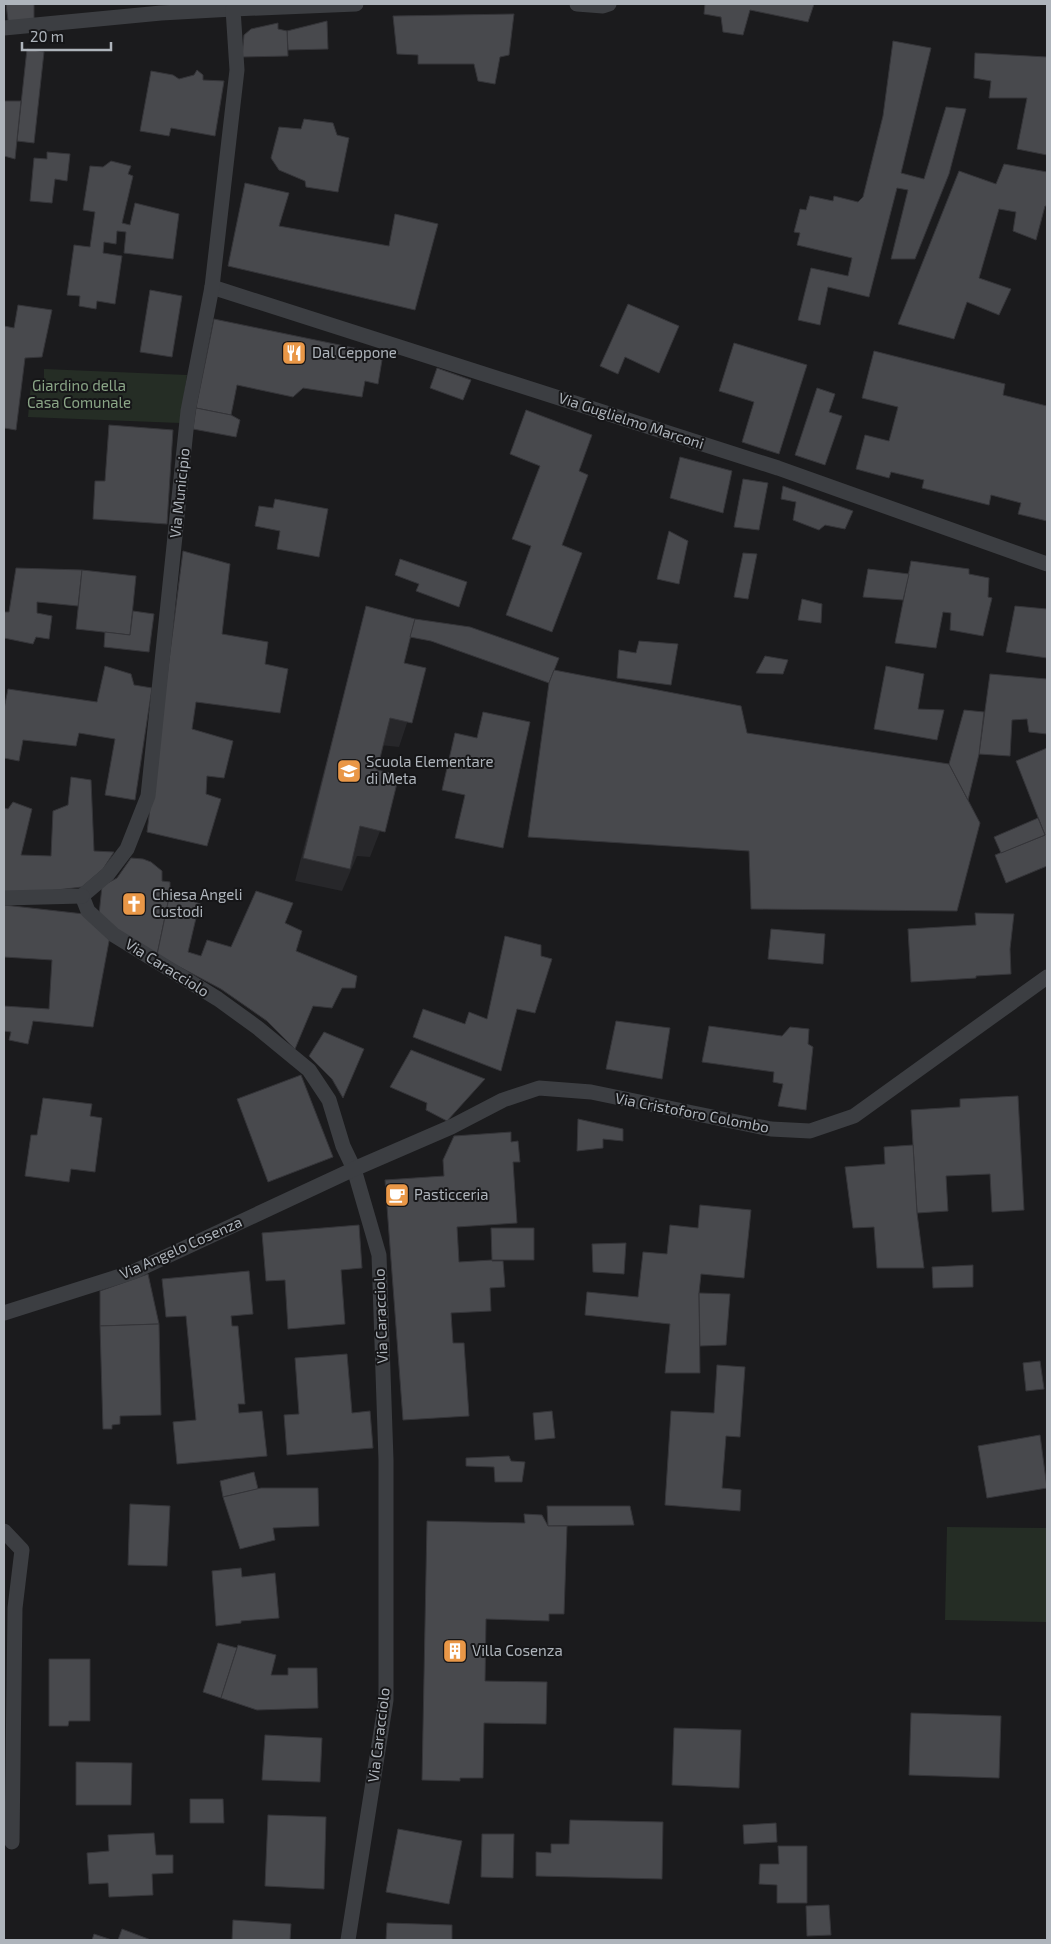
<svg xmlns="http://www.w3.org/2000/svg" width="1051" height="1944" viewBox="0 0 1051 1944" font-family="'Exo 2',sans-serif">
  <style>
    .built { fill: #27272a }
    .green { fill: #252d25 }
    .building { fill: #48494d; stroke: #353539 }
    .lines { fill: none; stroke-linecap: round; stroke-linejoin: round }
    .street { stroke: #3c3e42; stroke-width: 15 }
    .labels { text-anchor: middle; stroke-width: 4; stroke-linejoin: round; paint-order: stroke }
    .poi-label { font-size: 15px; fill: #aeb4bb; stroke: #161618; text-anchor: start }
    .park-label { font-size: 15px; fill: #8aa586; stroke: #161618 }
    .street-label { font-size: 15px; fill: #aeb4bb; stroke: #161618 }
  </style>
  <rect width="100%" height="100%" fill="#1b1b1d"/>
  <path class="built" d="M358,641L398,685L416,696L399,747L380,745L368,796L391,803L370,857L357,856L342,891L295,881Z"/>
  <g class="green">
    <path d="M44,369L187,375L180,423L28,417L31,384H44Z"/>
    <path d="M947,1527L1047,1528V1622L945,1620Z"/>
  </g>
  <g class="building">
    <path d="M6,4H34V29L9,28Z"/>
    <path d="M705,4H814L808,22L750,10L743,35L723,32L721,17L704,14Z"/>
    <path d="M514,14L509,55L500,57L495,84L478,81L474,64H418V55L397,54L393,16Z"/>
    <path d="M327,21L328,49L288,50L287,31Z"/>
    <path d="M278,23V29L287,31L288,56L242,57L244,35L251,29Z"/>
    <path d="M893,41L931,48L901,173L924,179L946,107L966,109L949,174L915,259H891L908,190L897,188L869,297L828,287L820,325L798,320L811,268L848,276L852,258L797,245L800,233L794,232L800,209L806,210L810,196L833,201L834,196L858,202L863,197L883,116Z"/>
    <path d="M27,49L44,52L34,143L17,141Z"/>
    <path d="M975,53L1047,57V155L1017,149L1027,98H989L991,81L974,78Z"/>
    <path d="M197,70L203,75V80L224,81L215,136L171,128L169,136L140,131L151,71L173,75L179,79L194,75Z"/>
    <path d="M4,101H21L15,159L4,156Z"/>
    <path d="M304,119L333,123L337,135L349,138L338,192L306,187L305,181L279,170L271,158L279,127L301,129Z"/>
    <path d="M47,152L70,154L67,181L55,179L52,203L30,201L34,158L47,159Z"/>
    <path d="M111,161L131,166L128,174L133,176L122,223L130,225L135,203L179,214L173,259L124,253L126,232L117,231L116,244L104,242L103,253L122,256L115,304L97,301L96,309L79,306L80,296L67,295L74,245L90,247L95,212L83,210L90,166L103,167Z"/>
    <path d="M1004,164L1047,172V206H1045L1036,240L1013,231L1016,212L999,209L979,278L1011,289L999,315L967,302L954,339L898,324L959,171L996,184Z"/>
    <path d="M245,183L289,193L279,226L389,246L395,214L438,224L415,310L228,266Z"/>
    <path d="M150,290L182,296L172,357L140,352Z"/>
    <path d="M628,304L679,326L659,373L625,357L618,374L600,366Z"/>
    <path d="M18,305L52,310L42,357L25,358L16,430L4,428V326L14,328Z"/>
    <path d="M214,319L383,354L378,384L365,381L362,397L303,388L293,397L237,385L231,415L196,408Z"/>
    <path d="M734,343L807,365L779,454L742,442L754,402L719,391Z"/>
    <path d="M874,351L1005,384L1003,395L1047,406V521L1018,514L1021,503L991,495L989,505L922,488L924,480L891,472L889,478L856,469L865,435L889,441L898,407L862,398Z"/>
    <path d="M437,368L471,380L463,400L430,388Z"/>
    <path d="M817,388L835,394L829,412L842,416L825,465L795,455Z"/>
    <path d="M196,408L231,415L240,420L236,437L193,429Z"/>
    <path d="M526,410L592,435L579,471L588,475L562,545L582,553L552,632L506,615L531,546L512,539L540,466L510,454Z"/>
    <path d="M109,425L173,430L167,524L93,519L95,481H105Z"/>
    <path d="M680,457L732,471L723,513L670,498Z"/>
    <path d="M743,479L768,483L759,530L734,527Z"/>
    <path d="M783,486L853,511L845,529L825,525L819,530L793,520L796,502L781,499Z"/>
    <path d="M275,499L328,509L319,557L277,549L280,531L255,526L259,506L273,508Z"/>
    <path d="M669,531L688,541L679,584L657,579Z"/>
    <path d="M183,551L230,564L222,634L268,642L265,664L288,669L280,713L196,702L192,729L233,741L224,778L207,776L206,794L221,799L207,846L147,832Z"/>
    <path d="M743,553L757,554L748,599L734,597Z"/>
    <path d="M400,559L467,582L459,607L416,591L419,584L395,575Z"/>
    <path d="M911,561L969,569V574L989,578L988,597L992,598L983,636L950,630L951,613L943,612L936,648L895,643Z"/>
    <path d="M16,568L82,570L78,606L37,602V613L52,616L49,639L36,637L33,644L4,638V612H9Z"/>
    <path d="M868,569L909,574L903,600L863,597Z"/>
    <path d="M82,570L136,576L130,635L76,629Z"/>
    <path d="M802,599L822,604L821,623L798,620Z"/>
    <path d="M366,606L415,619L404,663L426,668L412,723L390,718L377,770L399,775L385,832L360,826L350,869L303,858Z"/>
    <path d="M1015,606L1047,609V658L1006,652Z"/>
    <path d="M133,611L154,614L149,652L104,647L105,632L130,635Z"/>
    <path d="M415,619L470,627L559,658L549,683L431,641L410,637Z"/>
    <path d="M639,641L678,644L671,685L617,678L619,650L636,653Z"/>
    <path d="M765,656L788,660L783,674L756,673Z"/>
    <path d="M105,666L131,674L134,685L152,688L135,800L105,795L115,739L79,733L76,746L23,740L19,761L4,758V709L8,689L97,702Z"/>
    <path d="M886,666L924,674L918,709L944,710L937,740L874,729Z"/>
    <path d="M554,670L741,706L747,733L949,764L980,823L957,911L751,909L749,851L528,837L549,683Z"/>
    <path d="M990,674L1047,679V734L1029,732L1027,719L1012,720L1010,756L979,754Z"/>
    <path d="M964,710L984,712L979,754L968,800L949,764Z"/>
    <path d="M483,712L530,722L503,848L455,838L465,795L442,790L455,733L477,738Z"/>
    <path d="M1047,748V866L1006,883L995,855L1045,835L1016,761Z"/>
    <path d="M71,777L91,780L94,851L114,852L103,869L82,887L40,892L4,893V808L8,809L13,802L32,809L21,855L51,856L53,811L68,805Z"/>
    <path d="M1038,818L1045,835L1001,853L994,837Z"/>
    <path d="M131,858L143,859L151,862L162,871V881L170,882V893L157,955L117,933L99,915L102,886L117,878Z"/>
    <path d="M256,891L293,903L285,923L302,931L296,951L357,976L355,988H342L332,1008L313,1006L295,1049L267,1021L221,989L157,955L170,893L203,905L202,917L196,918L188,952L201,956L207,940L231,947Z"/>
    <path d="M4,905L84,914L110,936L93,1027L33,1021L28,1044L9,1040L11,1032L4,1031V1006L49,1009L52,960L4,957V968Z"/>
    <path d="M975,913L1014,914L1010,949L1011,974L976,976V978L911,982L908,929L976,925Z"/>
    <path d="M771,929L825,934L823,964L768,959Z"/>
    <path d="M505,936L541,945V956L552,959L535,1013L517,1009L501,1071L413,1037L423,1009L465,1024L469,1012L487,1019Z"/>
    <path d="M616,1021L670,1028L662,1079L606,1069Z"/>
    <path d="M709,1026L782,1036L790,1027L809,1029L808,1044L813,1047L806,1110L778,1106L783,1084L773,1082L774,1072L702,1062Z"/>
    <path d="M324,1032L364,1049L343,1098L332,1079L309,1056Z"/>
    <path d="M411,1050L485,1079L447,1121L426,1110L427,1103L390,1087Z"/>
    <path d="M301,1075L333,1157L268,1182L237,1099Z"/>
    <path d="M1018,1096L1024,1210L992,1212L990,1174L946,1176L948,1211L917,1213L911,1110L960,1107V1099Z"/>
    <path d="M43,1098L92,1104L90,1116L102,1118L95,1172L71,1169L69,1182L25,1176L31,1135H37Z"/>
    <path d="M578,1119L623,1129V1141L603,1139V1148L577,1151Z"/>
    <path d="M511,1132V1142L518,1141L520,1162H513L517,1223L457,1227L459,1262L492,1260V1261H503L505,1287L490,1288L491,1311L451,1313L453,1343H464L469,1416L403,1420L385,1180L444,1176L443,1160L454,1136Z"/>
    <path d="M913,1145L917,1213L924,1268H877L874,1227L853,1228L845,1167L885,1164L884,1147Z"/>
    <path d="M700,1205L751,1210L744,1278L701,1274L699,1293L700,1373H665L670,1324L585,1315L587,1292L638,1297L643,1252L667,1254L670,1225L698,1228Z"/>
    <path d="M359,1225L362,1268L341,1270L345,1324L288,1329L285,1280L266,1281L262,1233Z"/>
    <path d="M491,1228H534V1260H492Z"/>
    <path d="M626,1243L624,1274L593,1272L592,1244Z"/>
    <path d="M973,1265V1287L933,1288L932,1267Z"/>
    <path d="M249,1271L253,1314L231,1316L232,1326H238L245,1404H238L239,1413L262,1411L267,1456L177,1464L173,1422L196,1420L186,1316L166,1317L162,1279Z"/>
    <path d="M148,1274L159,1324L100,1326V1291Z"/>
    <path d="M699,1293L730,1294L726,1345L700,1346Z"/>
    <path d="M159,1324L161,1415L120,1416V1424L112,1425V1429H103L100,1326Z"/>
    <path d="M347,1354L352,1413L370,1411L373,1448L287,1455L284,1415L299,1414L295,1358Z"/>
    <path d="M1040,1361L1044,1389L1026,1391L1023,1363Z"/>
    <path d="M717,1365L745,1367L740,1437L726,1436L722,1488L741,1490L740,1511L665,1505L671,1411L714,1413Z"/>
    <path d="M552,1411L555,1438L535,1440L533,1413Z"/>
    <path d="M1040,1435L1047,1488L987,1498L978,1446Z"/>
    <path d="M509,1456L511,1461L525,1462L522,1482H495L494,1467L466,1466V1458Z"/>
    <path d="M254,1472L258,1489L223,1497L220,1481Z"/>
    <path d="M261,1488H318L319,1526L273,1528L275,1540L240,1549L223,1497Z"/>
    <path d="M130,1504L170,1506L167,1566L128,1565Z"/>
    <path d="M547,1506H630L634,1525L548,1526Z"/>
    <path d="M524,1514L542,1515L548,1526H567L564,1614H549V1621L486,1619L485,1681L547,1682L546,1724L484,1723L483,1778H460V1781L422,1780L427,1521L525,1523Z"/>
    <path d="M241,1568L242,1577L275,1573L279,1618L241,1621V1623L216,1626L212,1571Z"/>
    <path d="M218,1643L237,1648L221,1698L203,1692Z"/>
    <path d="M238,1645L276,1655L271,1675H288V1668H317L318,1708L257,1710L221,1698Z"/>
    <path d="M49,1659H90V1721H69L68,1726H49Z"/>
    <path d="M911,1713L1001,1716L999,1778L909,1775Z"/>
    <path d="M674,1728L741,1730L739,1788L672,1785Z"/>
    <path d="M265,1735L322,1738L320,1782L262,1780Z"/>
    <path d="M76,1762L132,1763L131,1805H76Z"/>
    <path d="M190,1799H223L224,1823H190Z"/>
    <path d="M268,1815L326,1817L324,1889L265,1886Z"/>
    <path d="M570,1820L663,1822L662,1879L536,1876V1852L551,1853V1844H569Z"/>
    <path d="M776,1823L777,1842L744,1844L743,1825Z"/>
    <path d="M398,1829L462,1841L449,1904L386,1892Z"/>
    <path d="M154,1833L156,1855H173V1873L152,1874L153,1895L109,1897L108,1883L89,1884L87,1853L109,1851L108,1835Z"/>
    <path d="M482,1834H514L513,1878L481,1877Z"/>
    <path d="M778,1846H807V1903H777V1885L759,1884L760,1864H779Z"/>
    <path d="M829,1905L831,1935L807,1936L806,1906Z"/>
    <path d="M233,1920L291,1924L290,1940H232Z"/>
    <path d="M387,1923L452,1925V1940H386Z"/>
    <path d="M122,1929L151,1940H118Z"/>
    <path d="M94,1934L112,1940H92Z"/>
  </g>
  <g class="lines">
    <g class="street">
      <path d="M577,4L603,6L609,4"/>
      <path d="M4,28L161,13L233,9"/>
      <path d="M212,287L778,468L1047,564"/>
      <path d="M82,896L88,911L114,935L218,999L258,1028L309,1070L329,1100L343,1146L354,1169L379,1255L386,1460V1700L348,1940"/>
      <path d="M82,896L108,874L127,849L148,796L188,411L212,287L237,70L233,9L356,4"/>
      <path d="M4,898L82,896"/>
      <path d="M4,1313L133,1272L354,1169L451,1127L503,1100L539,1088L591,1092L771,1129L810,1131L854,1116L1047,977"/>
      <path d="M4,1531L22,1550L15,1608L12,1842"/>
    </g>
  </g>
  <defs>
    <symbol id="restaurant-square" viewBox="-11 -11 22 22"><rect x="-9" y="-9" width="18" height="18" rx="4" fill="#e99747" stroke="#161618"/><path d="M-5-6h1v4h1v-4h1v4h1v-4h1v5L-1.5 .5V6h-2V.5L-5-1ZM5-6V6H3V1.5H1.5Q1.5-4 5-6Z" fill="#fff"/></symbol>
    <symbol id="school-square" viewBox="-11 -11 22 22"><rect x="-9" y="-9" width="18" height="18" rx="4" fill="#e99747" stroke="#161618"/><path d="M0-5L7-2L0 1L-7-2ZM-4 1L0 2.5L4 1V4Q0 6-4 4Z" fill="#fff"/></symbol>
    <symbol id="church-square" viewBox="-11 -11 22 22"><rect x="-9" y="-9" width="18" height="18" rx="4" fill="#e99747" stroke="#161618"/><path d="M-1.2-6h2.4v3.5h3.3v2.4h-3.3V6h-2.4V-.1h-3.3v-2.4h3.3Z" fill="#fff"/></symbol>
    <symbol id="cafe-square" viewBox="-11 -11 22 22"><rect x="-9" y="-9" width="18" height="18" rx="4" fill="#e99747" stroke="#161618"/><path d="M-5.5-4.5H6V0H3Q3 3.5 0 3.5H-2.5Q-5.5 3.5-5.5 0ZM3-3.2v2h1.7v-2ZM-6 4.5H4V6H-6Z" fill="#fff"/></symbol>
    <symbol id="building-square" viewBox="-11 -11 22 22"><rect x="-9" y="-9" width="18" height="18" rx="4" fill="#e99747" stroke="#161618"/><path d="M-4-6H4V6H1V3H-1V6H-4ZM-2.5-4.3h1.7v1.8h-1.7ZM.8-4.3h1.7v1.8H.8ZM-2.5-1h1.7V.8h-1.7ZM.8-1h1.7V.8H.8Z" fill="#fff"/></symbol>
  </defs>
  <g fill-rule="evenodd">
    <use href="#restaurant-square" x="280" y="339" width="28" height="28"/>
    <use href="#school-square" x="335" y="757" width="28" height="28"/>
    <use href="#church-square" x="120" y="890" width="28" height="28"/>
    <use href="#cafe-square" x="383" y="1181" width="28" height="28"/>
    <use href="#building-square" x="441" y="1637" width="28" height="28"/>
  </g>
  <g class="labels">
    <g class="poi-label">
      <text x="312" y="358">Dal Ceppone</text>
      <text x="366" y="767">Scuola Elementare<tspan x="366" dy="17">di Meta</tspan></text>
      <text x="152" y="900">Chiesa Angeli<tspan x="152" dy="17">Custodi</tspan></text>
      <text x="414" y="1200">Pasticceria</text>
      <text x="472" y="1656">Villa Cosenza</text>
    </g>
    <g class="park-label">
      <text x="79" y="391">Giardino della<tspan x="79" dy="17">Casa Comunale</tspan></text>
    </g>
    <g class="street-label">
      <text transform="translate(631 421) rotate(18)" y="5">Via Guglielmo Marconi</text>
      <text transform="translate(180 493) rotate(-84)" y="5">Via Municipio</text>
      <text transform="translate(167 968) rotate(32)" y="5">Via Caracciolo</text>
      <text transform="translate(692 1113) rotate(11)" y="5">Via Cristoforo Colombo</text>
      <text transform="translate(181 1248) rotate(-24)" y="5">Via Angelo Cosenza</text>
      <text transform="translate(381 1316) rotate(-92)" y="5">Via Caracciolo</text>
      <text transform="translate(379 1735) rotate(-83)" y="5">Via Caracciolo</text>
    </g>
  </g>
  <rect width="1051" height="1944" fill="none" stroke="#aeb4bb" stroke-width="10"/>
  <path d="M22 42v8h89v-8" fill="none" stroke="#aeb4bb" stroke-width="2.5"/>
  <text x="30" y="42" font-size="15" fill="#aeb4bb" stroke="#161618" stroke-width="4" paint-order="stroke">20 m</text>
</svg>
